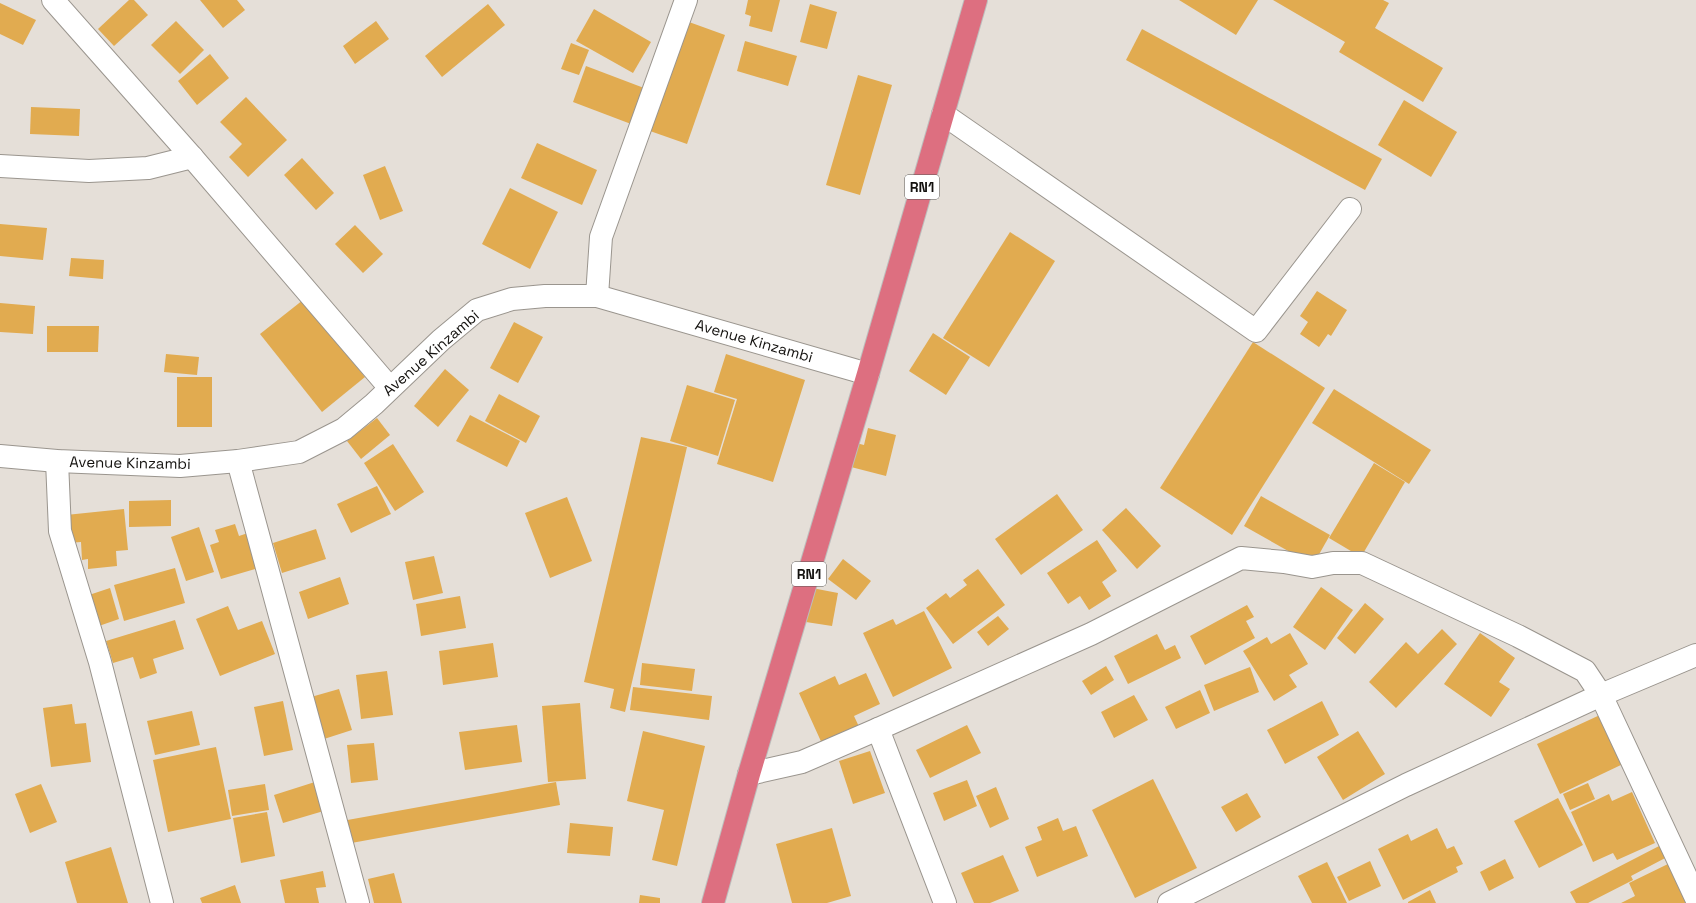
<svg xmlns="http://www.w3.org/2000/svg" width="1696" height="903" viewBox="0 0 1696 903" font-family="'Space Grotesk',sans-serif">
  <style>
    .building { fill: #e1ab50 }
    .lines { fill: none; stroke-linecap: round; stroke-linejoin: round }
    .minor-casing { stroke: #9a958e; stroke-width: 24 }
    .highway-casing { stroke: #bdbdbc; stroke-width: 24 }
    .minor { stroke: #fff; stroke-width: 22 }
    .highway { stroke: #dd6f80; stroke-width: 22 }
    .labels { text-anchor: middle; stroke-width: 4; stroke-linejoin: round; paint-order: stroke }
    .shield { fill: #fff; stroke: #5a5957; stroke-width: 1 }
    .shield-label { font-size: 14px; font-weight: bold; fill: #14120f }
    .street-label { font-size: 15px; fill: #14120f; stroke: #fff }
  </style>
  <rect width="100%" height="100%" fill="#e5dfd8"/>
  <g class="building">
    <path d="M129,0H134L148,15L114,46L98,29Z"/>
    <path d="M200,0H237L245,10L223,28Z"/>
    <path d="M748,0H780L772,32L749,26L751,16L745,14Z"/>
    <path d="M1179,0H1258L1236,35Z"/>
    <path d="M1273,0H1383L1389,3L1375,28L1443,68L1423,102L1339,52L1345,42Z"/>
    <path d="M0,3L36,20L23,45L0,34Z"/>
    <path d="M488,4L505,25L442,77L425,56Z"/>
    <path d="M810,4L837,12L827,49L800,42Z"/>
    <path d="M594,9L651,42L633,73L576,41Z"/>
    <path d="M176,21L204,50L180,74L151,45Z"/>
    <path d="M376,21L389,39L355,64L343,46Z"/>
    <path d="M689,22L725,35L687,144L650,131Z"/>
    <path d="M1142,29L1382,159L1365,190L1126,60Z"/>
    <path d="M745,41L797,56L788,86L737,71Z"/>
    <path d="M571,43L589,50L579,75L561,69Z"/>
    <path d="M210,54L229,78L197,105L178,81Z"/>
    <path d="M586,66L644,88L631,124L573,102Z"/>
    <path d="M858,75L892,85L860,195L826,185Z"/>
    <path d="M246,97L287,140L248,177L229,157L242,144L220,122Z"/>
    <path d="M1404,100L1457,132L1431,177L1378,145Z"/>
    <path d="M31,107L80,109L79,136L30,134Z"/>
    <path d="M537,143L597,170L582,205L521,178Z"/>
    <path d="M302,158L334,193L316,210L284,175Z"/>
    <path d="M385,166L403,211L380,220L363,175Z"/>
    <path d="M510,188L558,212L530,269L482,244Z"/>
    <path d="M0,224L47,228L43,260L0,256Z"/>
    <path d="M355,225L383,254L363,273L335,244Z"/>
    <path d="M1010,232L1055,261L989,367L943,338Z"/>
    <path d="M71,258L104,260L103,279L69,276Z"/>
    <path d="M1317,291L1347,310L1331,336L1328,334L1319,347L1300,334L1308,322L1300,316Z"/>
    <path d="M303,300L365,377L322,412L260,334Z"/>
    <path d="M0,303L35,306L33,334L0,332Z"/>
    <path d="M514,322L543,337L518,383L490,368Z"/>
    <path d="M47,326H99L98,352H47Z"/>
    <path d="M933,333L970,357L946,395L909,371Z"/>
    <path d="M1253,342L1325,388L1232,535L1160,488Z"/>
    <path d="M166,354L199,357L197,375L164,372Z"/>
    <path d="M726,354L805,380L773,482L717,464L737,399L714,392Z"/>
    <path d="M445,369L469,390L438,427L414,406Z"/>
    <rect x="177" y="377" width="35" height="50"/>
    <path d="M687,385L735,400L718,456L670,441Z"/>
    <path d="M1334,389L1431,450L1409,484L1312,423Z"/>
    <path d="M499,394L540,416L526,443L485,421Z"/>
    <path d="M470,415L520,441L507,467L456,441Z"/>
    <path d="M377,418L390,435L361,459L347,441Z"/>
    <path d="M868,428L896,435L886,476L851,467L856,443L864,445Z"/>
    <path d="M641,437L687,447L625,712L610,708L614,689L584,682Z"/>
    <path d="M393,444L424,492L395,511L364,463Z"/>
    <path d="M1374,463L1405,482L1361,557L1329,538Z"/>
    <path d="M377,486L391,514L351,533L337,504Z"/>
    <path d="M1057,494L1083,530L1021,575L995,539Z"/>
    <path d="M1261,496L1330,535L1313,565L1244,526Z"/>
    <path d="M567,497L592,561L550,578L525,513Z"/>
    <path d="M171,500V526L129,527V501Z"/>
    <path d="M1126,508L1161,546L1137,569L1102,530Z"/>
    <path d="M124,509L128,550L116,551L117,566L88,569V559L82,560L81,542L69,543L66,515Z"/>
    <path d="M235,524L239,536L251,532L262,567L221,579L210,545L219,542L215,530Z"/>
    <path d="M199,527L214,572L186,581L171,537Z"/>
    <path d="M316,529L326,559L282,573L273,543Z"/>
    <path d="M1097,540L1117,571L1102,582L1111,596L1089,610L1080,596L1068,604L1047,573Z"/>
    <path d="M434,556L443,593L413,600L405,562Z"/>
    <path d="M843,559L871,581L856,600L828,579Z"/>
    <path d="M175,568L185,603L124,621L114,585Z"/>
    <path d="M978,569L1005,605L953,644L926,608L946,593L950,598L967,585L963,580Z"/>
    <path d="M340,577L349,604L308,619L299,592Z"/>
    <path d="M1321,587L1353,610L1325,650L1293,627Z"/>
    <path d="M110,588L119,619L96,627L86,596Z"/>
    <path d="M812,588L838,593L832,626L806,622Z"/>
    <path d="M460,596L466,628L421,636L416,604Z"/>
    <path d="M1365,603L1384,619L1355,654L1337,638Z"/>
    <path d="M1247,605L1254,617L1246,621L1255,638L1205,665L1190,636Z"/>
    <path d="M228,606L238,630L262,621L275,654L220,676L196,619Z"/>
    <path d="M924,611L952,668L893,697L863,633L893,619L896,625Z"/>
    <path d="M998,616L1009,629L988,646L977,632Z"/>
    <path d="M175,620L184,649L153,659L157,673L140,679L133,657L113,663L106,641Z"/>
    <path d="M1442,629L1457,644L1396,708L1369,682L1406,642L1418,654Z"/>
    <path d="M1290,633L1308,664L1289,675L1297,687L1274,701L1243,651L1267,637L1271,644Z"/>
    <path d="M1480,633L1515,658L1499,682L1510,689L1491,717L1444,684Z"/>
    <path d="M1157,634L1165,650L1175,645L1181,658L1128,684L1114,656Z"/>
    <path d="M493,643L498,677L443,685L439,651Z"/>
    <path d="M642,663L695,669L692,691L640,685Z"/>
    <path d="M1106,666L1114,680L1091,695L1082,681Z"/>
    <path d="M1250,667L1259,692L1214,711L1204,685Z"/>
    <path d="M387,671L393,715L361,719L356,675Z"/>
    <path d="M866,673L880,704L854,716L861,731L824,748L799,693L835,676L839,685Z"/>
    <path d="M633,687L712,696L709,720L630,710Z"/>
    <path d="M339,689L352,730L324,739L311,697Z"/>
    <path d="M1200,690L1210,713L1176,729L1165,707Z"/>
    <path d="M1134,695L1148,720L1114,738L1101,712Z"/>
    <path d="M283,701L293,750L264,756L254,707Z"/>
    <path d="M1322,701L1339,735L1285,764L1267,730Z"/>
    <path d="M580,703L586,779L548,782L542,706Z"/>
    <path d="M72,704L75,724L86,723L91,762L51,767L43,708Z"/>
    <path d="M192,711L200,745L155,755L147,721Z"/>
    <path d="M1600,715L1623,764L1560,794L1537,744Z"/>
    <path d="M517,725L522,762L465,770L459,732Z"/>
    <path d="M967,725L981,753L930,778L916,750Z"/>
    <path d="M643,731L705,746L677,866L652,860L664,810L627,801Z"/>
    <path d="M1358,731L1385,774L1343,800L1317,757Z"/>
    <path d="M374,743L378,780L351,783L347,745Z"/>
    <path d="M216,747L231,819L168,832L153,760Z"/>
    <path d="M870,751L885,793L853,804L839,761Z"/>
    <path d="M1153,779L1197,868L1135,898L1092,810Z"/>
    <path d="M967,780L977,806L944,821L933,793Z"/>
    <path d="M318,781L327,810L283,823L274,795Z"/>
    <path d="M556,782L560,805L346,844L342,821Z"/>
    <path d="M1588,783L1595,799L1570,810L1563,794Z"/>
    <path d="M41,784L57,822L30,833L15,794Z"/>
    <path d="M265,784L269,810L232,816L228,790Z"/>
    <path d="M996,787L1009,819L990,828L976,796Z"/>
    <path d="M1632,792L1655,843L1617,860L1613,853L1593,862L1571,812L1609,794L1612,801Z"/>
    <path d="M1247,793L1261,817L1236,832L1221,807Z"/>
    <path d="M1558,798L1583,845L1539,868L1514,821Z"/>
    <path d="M267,812L275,856L241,863L233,818Z"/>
    <path d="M1058,818L1063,831L1076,826L1088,856L1037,877L1025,847L1042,840L1037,827Z"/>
    <path d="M570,823L613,827L610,856L567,853Z"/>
    <path d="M832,828L851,896L827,903H792L776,844Z"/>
    <path d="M1437,828L1447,849L1454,846L1463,864L1456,867L1458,872L1403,900L1378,849L1408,834L1411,841Z"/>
    <path d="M1663,844L1669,856L1631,876L1633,880L1588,903H1576L1570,892Z"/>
    <path d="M111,847L128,903H77L65,862Z"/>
    <path d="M1003,855L1019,891L990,903H974L961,873Z"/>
    <path d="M1505,859L1514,878L1489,891L1480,872Z"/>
    <path d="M1370,861L1381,886L1349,901L1337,877Z"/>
    <path d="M1327,862L1347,903H1312L1298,876Z"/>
    <path d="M1670,863L1689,903H1621L1635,896L1629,883Z"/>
    <path d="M323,871L326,887L316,888L319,903H285L280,880Z"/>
    <path d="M394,873L402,903H374L368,879Z"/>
    <path d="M235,885L241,903H202L200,898Z"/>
    <path d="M1430,890L1436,903H1408V902Z"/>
    <path d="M640,895L660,898V903H639Z"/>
  </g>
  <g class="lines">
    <defs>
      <g id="minor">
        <path d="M53,0L192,157L390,388"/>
        <path d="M943,114L1256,331L1350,209"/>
        <path d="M0,166L89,171L148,168L192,157"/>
        <path d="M597,296L601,237L686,0"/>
        <path d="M0,456L57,461L180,466L238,461L299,452L344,429L374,404L441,340L477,310L512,299L545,296H597L868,374"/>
        <path d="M57,461L60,531L100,662L162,903"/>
        <path d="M238,461L358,903"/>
        <path d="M878,729L945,903"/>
        <path d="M749,774L802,762L878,729L1091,634L1241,558L1284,562L1312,567L1333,563H1362L1518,636L1585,671L1601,695L1696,898"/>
        <path d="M1169,903L1406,785L1601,695L1696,655"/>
      </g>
      <path id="highway" d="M713,903L749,774L868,374L976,0"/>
    </defs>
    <use href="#minor" class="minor-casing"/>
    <use href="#highway" class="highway-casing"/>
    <use href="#minor" class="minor"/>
    <use href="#highway" class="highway"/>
  </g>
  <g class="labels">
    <g class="shield">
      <rect x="905" y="175" width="34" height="24" rx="3"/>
      <rect x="792" y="562" width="34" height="24" rx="3"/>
    </g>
    <g class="shield-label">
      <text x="922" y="192">RN1</text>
      <text x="809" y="579">RN1</text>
    </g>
    <g class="street-label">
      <text transform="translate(754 341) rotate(16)" y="5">Avenue Kinzambi</text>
      <text transform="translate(431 353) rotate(-41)" y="5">Avenue Kinzambi</text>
      <text transform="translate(130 463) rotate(1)" y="5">Avenue Kinzambi</text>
    </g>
  </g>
</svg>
